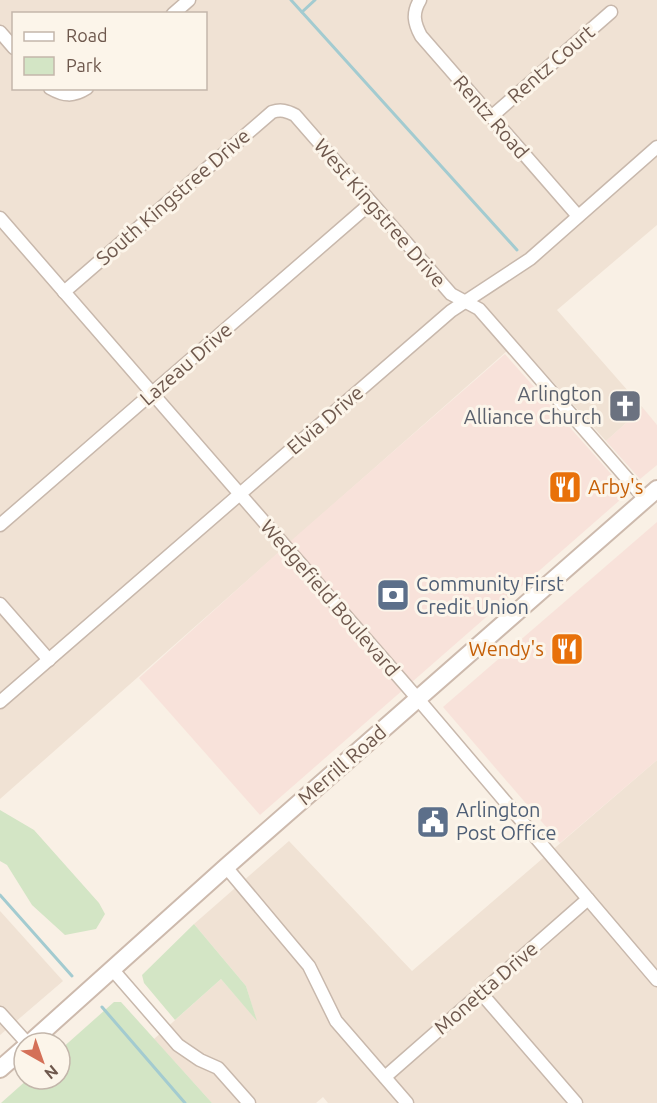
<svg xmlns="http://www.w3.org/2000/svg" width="657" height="1103" viewBox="0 0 657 1103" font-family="Ubuntu,sans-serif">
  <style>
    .residential { fill: #f0e2d4; fill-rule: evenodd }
    .commercial { fill: #f8e2da }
    .green { fill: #d3e5c5 }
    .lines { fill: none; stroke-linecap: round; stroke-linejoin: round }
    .stream { stroke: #a3cbd0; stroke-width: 3 }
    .minor-casing { stroke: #c8b8ac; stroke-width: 15 }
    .secondary-casing { stroke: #cdbaad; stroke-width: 20 }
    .minor { stroke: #fff; stroke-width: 12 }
    .secondary { stroke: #fff; stroke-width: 16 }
    .labels { text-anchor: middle; stroke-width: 6; stroke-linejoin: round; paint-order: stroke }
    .street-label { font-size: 20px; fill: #6e584d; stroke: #fcf5ea }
    .worship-label { font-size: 20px; fill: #5b616d; stroke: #fcf5ea; text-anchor: end }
    .food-label { font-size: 20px; fill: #c56008; stroke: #fcf5ea; text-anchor: start }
    .service-label { font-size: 20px; fill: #4e5e75; stroke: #fcf5ea; text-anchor: start }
  </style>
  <rect width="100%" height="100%" fill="#f9f0e5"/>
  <g class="residential">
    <path d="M0,0H657V225L557,310L643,408L606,441L517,342L0,799ZM14,14H206V88H14Z"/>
    <path d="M657,760V1103H328L323,1097L316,1103H212L154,1039L221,979L256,1019L246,986L194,924L289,841L412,971Z"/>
    <path d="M0,911L63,981L0,1035Z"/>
  </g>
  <g class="commercial">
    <path d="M505,354L628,493L260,815L139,678L293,539Z"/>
    <path d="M643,408L657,425V465L640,479L606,441Z"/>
    <path d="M657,522V760L560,843L443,707Z"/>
  </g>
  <g class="green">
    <path d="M0,810L34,830L99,903L105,914L96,929L65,935L32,905L7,865L0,861Z"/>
    <path d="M194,924L246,986L257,1021L221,979L175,1020L144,983L142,975Z"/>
    <path d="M114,1002H121L212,1103H1L28,1079H60V1050Z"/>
  </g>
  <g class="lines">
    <g class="stream">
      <path d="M291,0L517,250"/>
      <path d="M302,12L315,0"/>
      <path d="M0,895L72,976"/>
      <path d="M102,1007L185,1103"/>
    </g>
    <defs>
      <g id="minor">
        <path d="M420,0C412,13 414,23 421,36L578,216"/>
        <path d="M173,14L189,0"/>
        <path d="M0,32L14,48"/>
        <path d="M50,88C64,96 73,97 87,88"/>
        <path d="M491,117L611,12"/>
        <path d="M0,218L418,699L657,980"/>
        <path d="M64,292L272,112C281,109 287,111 295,115L451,294L479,309L645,499"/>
        <path d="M0,525L371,203"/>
        <path d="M0,604L49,660"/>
        <path d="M0,702L451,311L530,259L657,147"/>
        <path d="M226,867L309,966L336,1021L407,1103"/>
        <path d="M112,969L178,1045L200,1060L218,1068L249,1103"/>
        <path d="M481,993L576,1103"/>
        <path d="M0,1013L27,1043"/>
        <path d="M385,1077L588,899"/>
      </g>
      <g id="secondary">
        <path d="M30,1043L226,867L657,489"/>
        <path d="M0,1069L24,1048"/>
      </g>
    </defs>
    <use href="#minor" class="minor-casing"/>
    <use href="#secondary" class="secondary-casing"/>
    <use href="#minor" class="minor"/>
    <use href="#secondary" class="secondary"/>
  </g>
  <defs>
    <symbol id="church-square" viewBox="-11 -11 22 22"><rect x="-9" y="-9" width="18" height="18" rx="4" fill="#6b7280" stroke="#fcf5ea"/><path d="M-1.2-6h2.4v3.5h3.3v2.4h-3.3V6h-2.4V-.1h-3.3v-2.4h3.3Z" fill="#fff"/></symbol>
    <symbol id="restaurant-square" viewBox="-11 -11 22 22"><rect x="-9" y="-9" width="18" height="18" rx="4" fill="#e8710a" stroke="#fcf5ea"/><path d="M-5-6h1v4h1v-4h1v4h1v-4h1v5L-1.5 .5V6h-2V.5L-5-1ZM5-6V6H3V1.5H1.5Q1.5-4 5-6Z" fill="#fff"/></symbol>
    <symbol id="bank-square" viewBox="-11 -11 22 22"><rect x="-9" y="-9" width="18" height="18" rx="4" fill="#5c6f8a" stroke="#fcf5ea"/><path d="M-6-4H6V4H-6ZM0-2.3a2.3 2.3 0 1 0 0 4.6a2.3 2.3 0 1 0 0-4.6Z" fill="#fff"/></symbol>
    <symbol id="civic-square" viewBox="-11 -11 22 22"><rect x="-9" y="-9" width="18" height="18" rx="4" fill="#5c6f8a" stroke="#fcf5ea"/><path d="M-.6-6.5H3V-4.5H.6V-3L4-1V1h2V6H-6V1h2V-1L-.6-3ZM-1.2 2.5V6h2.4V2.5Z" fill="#fff"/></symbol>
  </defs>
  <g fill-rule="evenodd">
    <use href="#church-square" x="606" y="387" width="38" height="38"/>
    <use href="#restaurant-square" x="546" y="468" width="38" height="38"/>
    <use href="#bank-square" x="374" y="576" width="38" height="38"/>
    <use href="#restaurant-square" x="548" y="630" width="38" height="38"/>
    <use href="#civic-square" x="414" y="803" width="38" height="38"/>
  </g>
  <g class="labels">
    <g class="street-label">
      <text transform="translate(551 64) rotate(-41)" y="7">Rentz Court</text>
      <text transform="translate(491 117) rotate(49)" y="7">Rentz Road</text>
      <text transform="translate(173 197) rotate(-41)" y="7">South Kingstree Drive</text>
      <text transform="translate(380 213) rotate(49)" y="7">West Kingstree Drive</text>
      <text transform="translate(186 364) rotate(-41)" y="7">Lazeau Drive</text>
      <text transform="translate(325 420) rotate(-41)" y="7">Elvia Drive</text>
      <text transform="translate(330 598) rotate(49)" y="7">Wedgefield Boulevard</text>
      <text transform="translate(342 765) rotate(-41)" y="7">Merrill Road</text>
      <text transform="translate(486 988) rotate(-41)" y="7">Monetta Drive</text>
    </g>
    <g class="worship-label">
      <text x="602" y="401">Arlington<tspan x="602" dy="23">Alliance Church</tspan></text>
    </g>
    <g class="food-label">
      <text x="588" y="494">Arby's</text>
      <text x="544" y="656" text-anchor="end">Wendy's</text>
    </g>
    <g class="service-label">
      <text x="416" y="591">Community First<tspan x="416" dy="23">Credit Union</tspan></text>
      <text x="456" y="817">Arlington<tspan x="456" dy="23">Post Office</tspan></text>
    </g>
  </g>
  <rect x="12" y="12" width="195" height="78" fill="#fcf5ea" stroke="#c3b6ab" stroke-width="1.5"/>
  <rect x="24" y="32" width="30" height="9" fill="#ffffff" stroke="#c3b6ab" stroke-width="1.5"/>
  <text x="66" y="42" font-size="18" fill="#6e584d">Road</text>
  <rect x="24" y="57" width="30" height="18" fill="#d3e5c5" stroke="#c3b6ab" stroke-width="1.5"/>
  <text x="66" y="72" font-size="18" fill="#6e584d">Park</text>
  <g transform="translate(42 1061) rotate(140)"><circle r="28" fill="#fcf5ea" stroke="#c3b6ab" stroke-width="1.5"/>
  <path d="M0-4.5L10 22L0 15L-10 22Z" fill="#d47058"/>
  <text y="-9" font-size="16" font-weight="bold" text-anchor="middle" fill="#6e584d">N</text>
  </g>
</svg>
